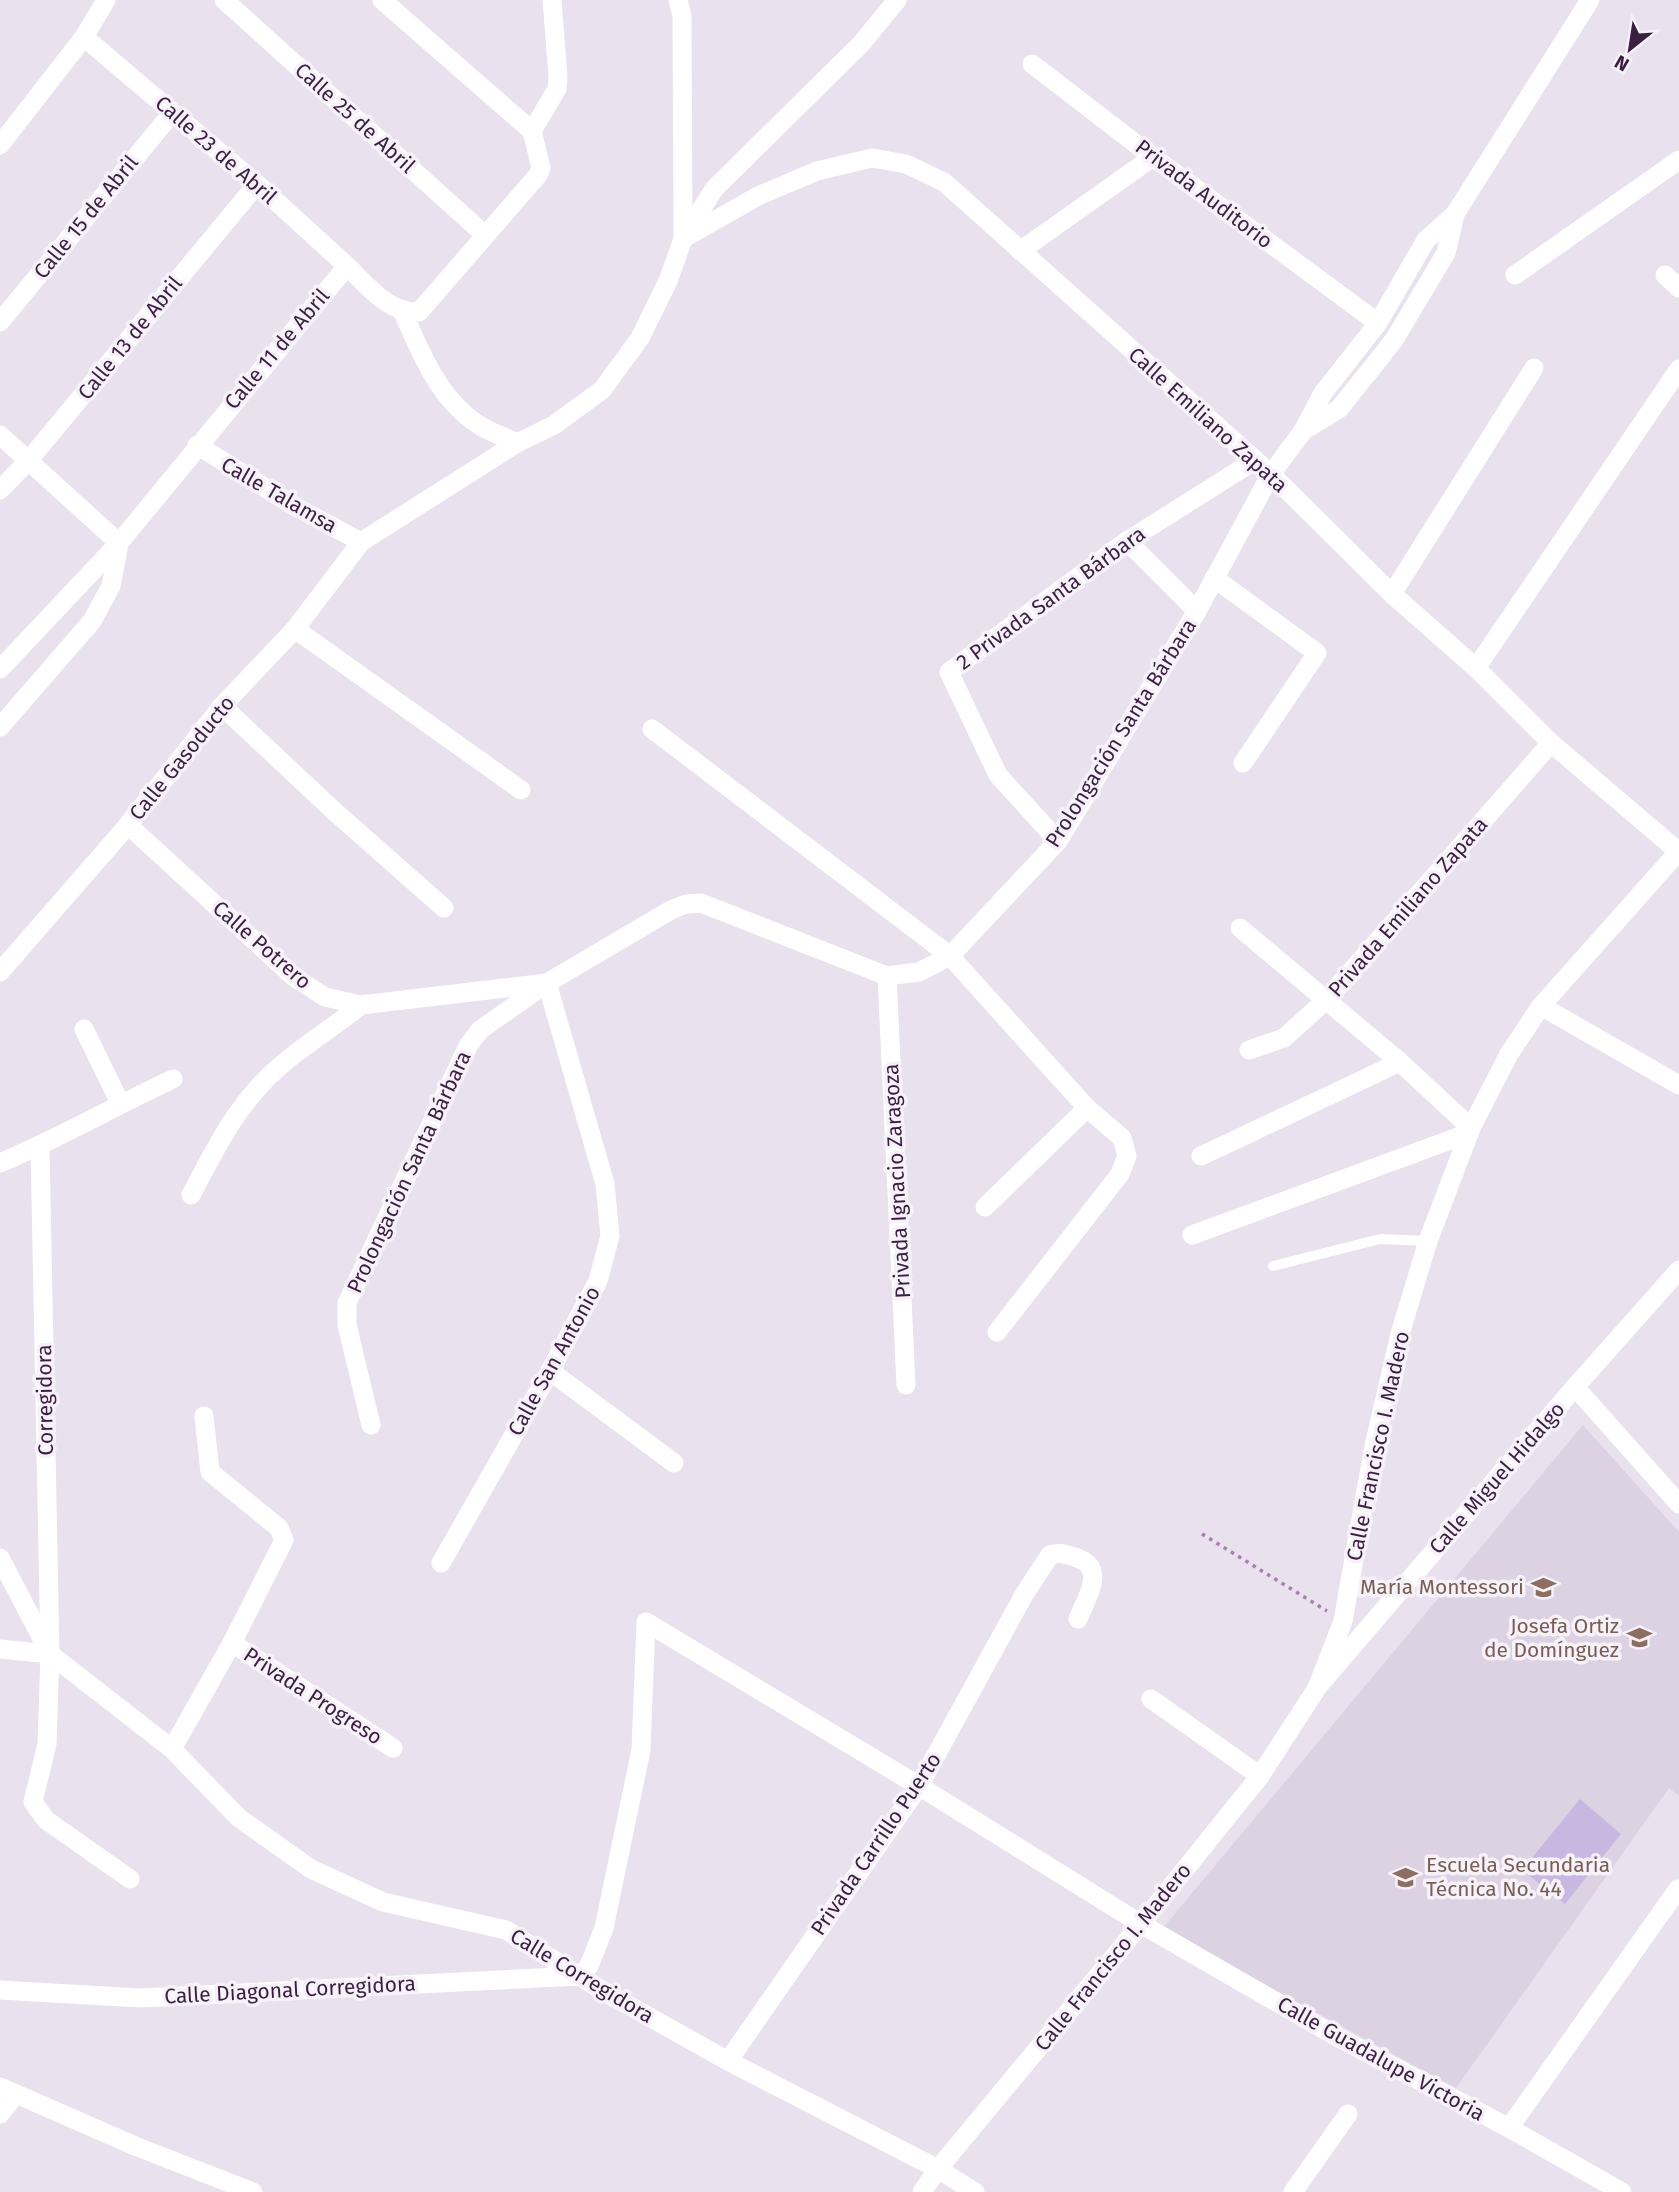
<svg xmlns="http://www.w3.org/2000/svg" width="1679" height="2192" viewBox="0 0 1679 2192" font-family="'Fira Sans',sans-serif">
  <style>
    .built { fill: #ddd2e2 }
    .pitch { fill: #c8b8e1 }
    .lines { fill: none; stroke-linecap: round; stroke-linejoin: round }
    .path { stroke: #aa7eb5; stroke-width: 3.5; stroke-dasharray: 3.5 5; stroke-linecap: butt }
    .service { stroke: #fff; stroke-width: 10 }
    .minor { stroke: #fff; stroke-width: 19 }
    .tertiary { stroke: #fff; stroke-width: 19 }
    .labels { text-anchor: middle; stroke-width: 7; stroke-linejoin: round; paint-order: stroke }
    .street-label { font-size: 21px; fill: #3b1f41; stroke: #f7f2fa }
    .education-label { font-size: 21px; fill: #785e54; stroke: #f7f2fa; text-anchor: end }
  </style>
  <rect width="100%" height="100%" fill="#e9e1ee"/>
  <path class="built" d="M1583,1425L1679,1532V1796L1669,1788L1456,2088L1162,1929Z"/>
  <path class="pitch" d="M1580,1799L1621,1834L1565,1904L1522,1870Z"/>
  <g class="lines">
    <path class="path" d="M1202,1534L1327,1611"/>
    <path class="service" d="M1273,1266L1380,1239L1428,1241"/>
    <g class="minor">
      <path d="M224,0L485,235"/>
      <path d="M382,0L532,131"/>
      <path d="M678,0L682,16L683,238"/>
      <path d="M84,37L257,184L347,266"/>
      <path d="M1032,64L1153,157L1378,323"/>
      <path d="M532,131L557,89L558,77L552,0"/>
      <path d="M0,145L84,37L106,0"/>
      <path d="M684,238L758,196L817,171L872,158L906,164L944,182L1271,474L1392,594L1476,668L1551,743L1679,852"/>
      <path d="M1020,251L1153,157"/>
      <path d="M1515,275L1679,160"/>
      <path d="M1665,275L1679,288"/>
      <path d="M402,310C421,354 441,405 486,429C496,434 507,438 517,443"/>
      <path d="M0,322L172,113"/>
      <path d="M1303,431L1339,409L1394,340L1446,253L1455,214"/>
      <path d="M0,435L119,543"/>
      <path d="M197,445L296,507L361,542"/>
      <path d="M0,490L29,460L257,184"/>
      <path d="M1127,541L1197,611"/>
      <path d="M1214,578L1317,653L1243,763"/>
      <path d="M1392,594L1534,368"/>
      <path d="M295,629L521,790"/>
      <path d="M1476,668L1679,369"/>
      <path d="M0,669L119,543L347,266C367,285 389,314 419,312L538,175L541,168L532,131"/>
      <path d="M222,706L334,811L444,908"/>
      <path d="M0,727L92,621L111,586L119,544"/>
      <path d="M652,729L950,956L1087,1108L1122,1138L1127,1156L1120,1174L997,1332"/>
      <path d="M128,825L294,977L325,997L361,1005L547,983L605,1184L610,1236L598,1281L550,1371L441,1563"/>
      <path d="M1058,841L998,775L949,672L1127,541L1254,461"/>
      <path d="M1240,928L1400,1062L1471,1128"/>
      <path d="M0,972L128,825L222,706L295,629L361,542L517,443L554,425L602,390L640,338L668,281L683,239L714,189L861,44L897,0"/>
      <path d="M887,976L906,1385"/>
      <path d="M1541,1006L1679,1085"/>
      <path d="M84,1029L120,1103"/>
      <path d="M1249,1050L1284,1038L1326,1000L1551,743"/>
      <path d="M40,1146L50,1654L47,1744L33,1802L46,1820L130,1879"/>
      <path d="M1201,1156L1400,1062"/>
      <path d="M0,1163C59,1138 115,1106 173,1079"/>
      <path d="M191,1195C215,1149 238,1102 279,1067C304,1045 334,1027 361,1005"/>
      <path d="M985,1207L1087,1108"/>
      <path d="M1192,1235L1469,1133"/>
      <path d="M550,1371L674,1463"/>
      <path d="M1575,1387L1679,1504"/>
      <path d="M371,1425L347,1325V1303L468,1046L480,1030L547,983L671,910L686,904L701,903L887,976L919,972L950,956L1058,841L1197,611L1271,474L1303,431L1323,393L1378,323L1426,240L1455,214L1590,0"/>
      <path d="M0,1558L50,1654L172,1749L239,1818L311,1869L383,1902L506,1930L603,1991L728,2061L938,2169L975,2192"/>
      <path d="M232,1643L393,1748"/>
      <path d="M0,1649L50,1654"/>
      <path d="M1320,1684L1575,1387L1679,1270"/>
      <path d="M1151,1699L1260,1776"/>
      <path d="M172,1749L232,1643L284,1540L279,1528L210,1472L204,1416"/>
      <path d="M0,1990L140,1998L580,1976L589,1966L604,1928L641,1750L646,1622L919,1786L1141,1924L1332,2034L1509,2128L1622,2192"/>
      <path d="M728,2061L919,1786L1025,1593L1050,1555C1061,1552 1066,1554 1077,1558C1107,1568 1086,1599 1078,1619"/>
      <path d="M0,2087L135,2146L253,2192"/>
      <path d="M0,2114L15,2095"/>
      <path d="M1509,2128L1678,1889"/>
      <path d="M1293,2192L1348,2114"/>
    </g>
    <path class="tertiary" d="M922,2192L938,2169L1141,1924L1260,1776L1317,1688L1343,1621L1374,1446L1400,1334L1428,1241L1471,1128L1509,1054L1541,1006L1679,851"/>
  </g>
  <defs>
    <symbol id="school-bare" viewBox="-9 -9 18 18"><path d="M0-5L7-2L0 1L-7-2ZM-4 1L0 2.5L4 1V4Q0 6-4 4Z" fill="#8d6e63" stroke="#f7f2fa" stroke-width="2.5" paint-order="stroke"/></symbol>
    <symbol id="university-bare" viewBox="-9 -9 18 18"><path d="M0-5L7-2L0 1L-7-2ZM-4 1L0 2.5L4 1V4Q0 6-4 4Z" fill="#8d6e63" stroke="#f7f2fa" stroke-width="2.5" paint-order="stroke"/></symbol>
  </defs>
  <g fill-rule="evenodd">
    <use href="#school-bare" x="1526" y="1570" width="35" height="35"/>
    <use href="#school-bare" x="1622" y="1620" width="35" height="35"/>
    <use href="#university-bare" x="1388" y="1860" width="35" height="35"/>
  </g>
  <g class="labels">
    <g class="street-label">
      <text transform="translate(355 118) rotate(42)" y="7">Calle 25 de Abril</text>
      <text transform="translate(216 150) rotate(41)" y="7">Calle 23 de Abril</text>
      <text transform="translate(1204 194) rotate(37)" y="7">Privada Auditorio</text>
      <text transform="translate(86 217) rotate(-51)" y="7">Calle 15 de Abril</text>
      <text transform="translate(130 338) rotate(-51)" y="7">Calle 13 de Abril</text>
      <text transform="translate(277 349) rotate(-50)" y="7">Calle 11 de Abril</text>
      <text transform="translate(1208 420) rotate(42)" y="7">Calle Emiliano Zapata</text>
      <text transform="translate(279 495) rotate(30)" y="7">Calle Talamsa</text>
      <text transform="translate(1051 598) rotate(-36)" y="7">2 Privada Santa Bárbara</text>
      <text transform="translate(1121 733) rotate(-58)" y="7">Prolongación Santa Bárbara</text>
      <text transform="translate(182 758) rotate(-51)" y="7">Calle Gasoducto</text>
      <text transform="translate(1408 907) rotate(-49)" y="7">Privada Emiliano Zapata</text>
      <text transform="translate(262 945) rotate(41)" y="7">Calle Potrero</text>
      <text transform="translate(409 1172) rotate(-65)" y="7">Prolongación Santa Bárbara</text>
      <text transform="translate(897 1181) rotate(-93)" y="7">Privada Ignacio Zaragoza</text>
      <text transform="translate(554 1361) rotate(-61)" y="7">Calle San Antonio</text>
      <text transform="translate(45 1400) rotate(-91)" y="7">Corregidora</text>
      <text transform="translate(1378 1446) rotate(-78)" y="7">Calle Francisco I. Madero</text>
      <text transform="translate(1497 1478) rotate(-49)" y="7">Calle Miguel Hidalgo</text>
      <text transform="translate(313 1696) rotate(33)" y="7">Privada Progreso</text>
      <text transform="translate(876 1844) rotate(-56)" y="7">Privada Carrillo Puerto</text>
      <text transform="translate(1113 1957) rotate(-51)" y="7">Calle Francisco I. Madero</text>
      <text transform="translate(582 1976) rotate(31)" y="7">Calle Corregidora</text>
      <text transform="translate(290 1990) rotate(-3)" y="7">Calle Diagonal Corregidora</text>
      <text transform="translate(1381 2059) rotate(29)" y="7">Calle Guadalupe Victoria</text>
    </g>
    <g class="education-label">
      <text x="1524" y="1594">María Montessori</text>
      <text x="1619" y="1633">Josefa Ortiz<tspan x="1619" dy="24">de Domínguez</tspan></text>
      <text x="1426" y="1872" text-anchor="start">Escuela Secundaria<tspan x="1426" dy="24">Técnica No. 44</tspan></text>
    </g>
  </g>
  <g transform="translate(1630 49) rotate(210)" stroke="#f7f2fa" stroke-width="5" paint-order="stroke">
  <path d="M0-5L12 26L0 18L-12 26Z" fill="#3b1f41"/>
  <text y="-10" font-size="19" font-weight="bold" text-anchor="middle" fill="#3b1f41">N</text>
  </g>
</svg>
